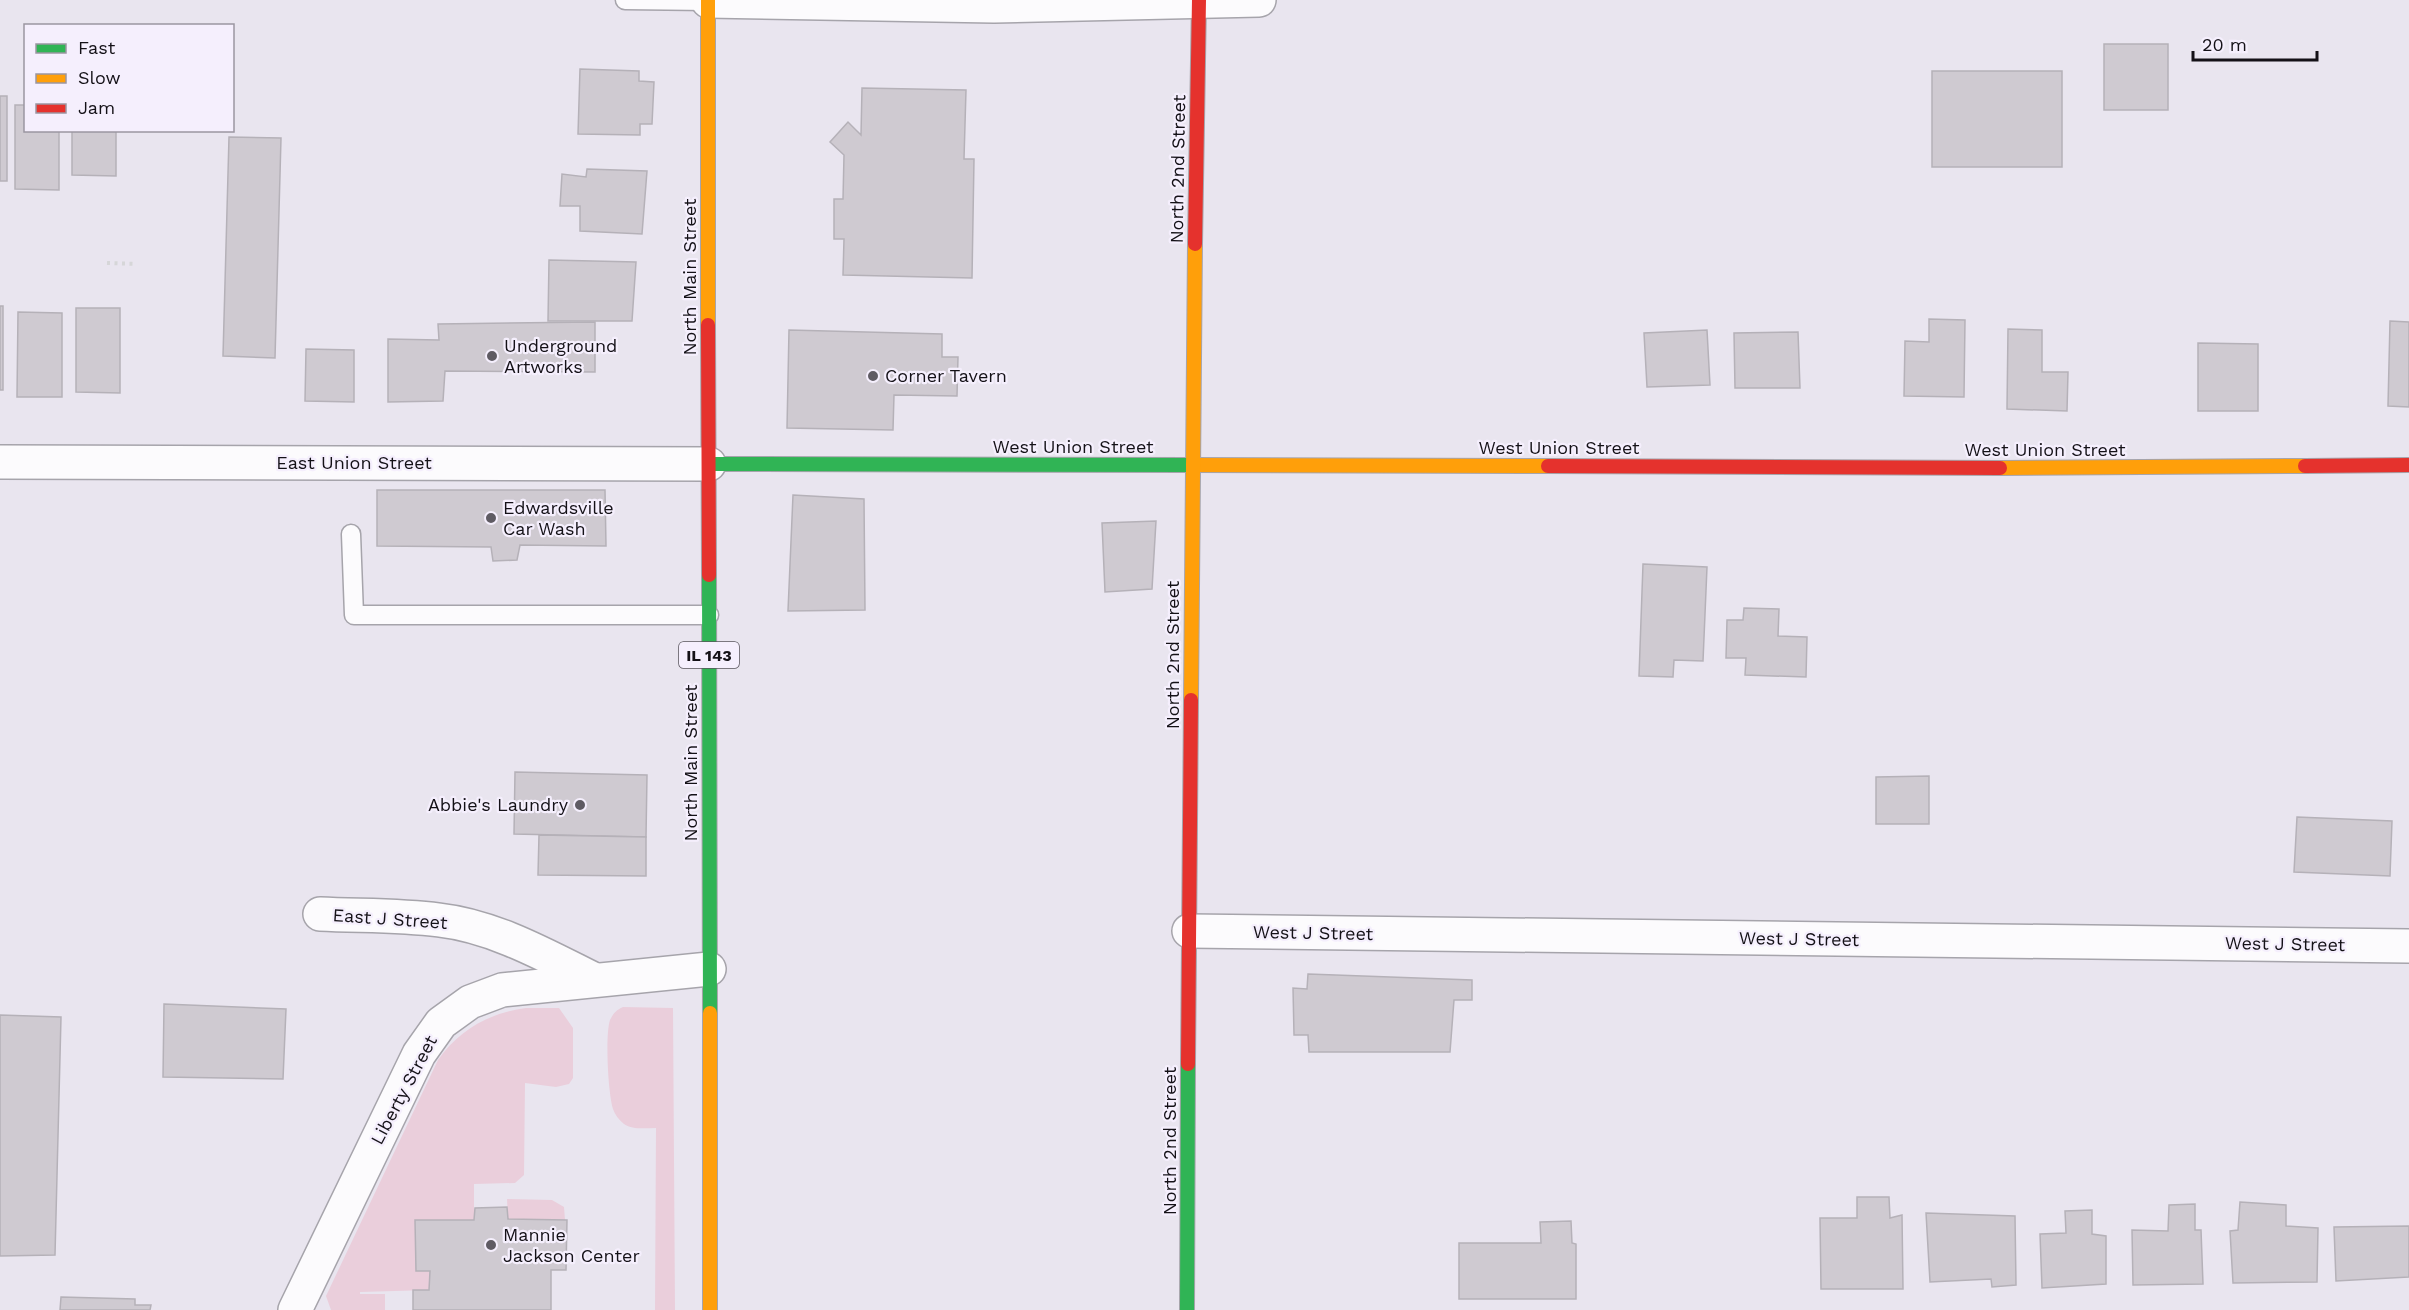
<svg xmlns="http://www.w3.org/2000/svg" width="2409" height="1310" viewBox="0 0 2409 1310" font-family="'Work Sans',sans-serif">
  <style>
    .green { fill: #eacedb }
    .building { fill: #cfcad1; stroke: #b5b1b8; stroke-width: 1.5 }
    .lines { fill: none; stroke-linecap: round; stroke-linejoin: round }
    .lane-casing { stroke: #a6a4ab; stroke-width: 21 }
    .street-casing { stroke: #a6a4ab; stroke-width: 36 }
    .fast-casing { stroke: #a6a4ab; stroke-width: 16 }
    .slow-casing { stroke: #a6a4ab; stroke-width: 16 }
    .jam-casing { stroke: #a6a4ab; stroke-width: 16 }
    .path { stroke: #d6d6d8; stroke-width: 4; stroke-dasharray: 3 4.5; stroke-linecap: butt }
    .lane { stroke: #fcfbfd; stroke-width: 18 }
    .street { stroke: #fcfbfd; stroke-width: 33 }
    .fast { stroke: #30b455; stroke-width: 14 }
    .slow { stroke: #ff9f0a; stroke-width: 14 }
    .jam { stroke: #e5322d; stroke-width: 14 }
    .poi-dot { fill: #5f5b63; stroke: #f5effd; stroke-width: 2 }
    .labels { text-anchor: middle; stroke-width: 4.5; stroke-linejoin: round; paint-order: stroke }
    .shield { fill: #f5effd; stroke: #58545c; stroke-width: 1.5 }
    .shield-label { font-size: 16px; font-weight: bold; fill: #141117 }
    .street-label { font-size: 18px; fill: #141117; stroke: #f5effd }
    .poi-label { font-size: 18px; fill: #141117; stroke: #f5effd; text-anchor: start }
  </style>
  <rect width="100%" height="100%" fill="#e9e5ef"/>
  <g class="green">
    <path d="M623,1007L673,1008L675,1310H655L656,1128C645,1128 633,1130 624,1124C619,1120 615,1115 613,1109C608,1093 605,1035 610,1020C613,1014 616,1010 623,1007Z"/>
    <path d="M526,1008H559L573,1028V1078L569,1084L556,1087L525,1083L524,1175L515,1183L474,1184V1220H415L416,1270L430,1271L429,1290L360,1292V1294H385V1310H331L326,1296L438,1060C459,1030 489,1013 526,1008Z"/>
    <path d="M507,1199L552,1200L564,1207L565,1220L508,1219Z"/>
  </g>
  <g class="building">
    <rect x="2104" y="44" width="64" height="66"/>
    <path d="M580,69L639,71V81L654,82L652,124H640V135L578,134Z"/>
    <rect x="1932" y="71" width="130" height="96"/>
    <path d="M862,88L966,90L964,159H974L972,278L843,275L844,239H834V199H843L844,155L830,142L848,122L861,135Z"/>
    <rect x="0" y="96" width="7" height="85"/>
    <path d="M15,105H26V130H59V190L15,189Z"/>
    <path d="M72,130H116V176L72,175Z"/>
    <path d="M229,137L281,138L275,358L223,356Z"/>
    <path d="M587,169L647,171L642,234L580,231V206H560L562,174L586,177Z"/>
    <path d="M549,260L636,262L632,321H548Z"/>
    <rect x="0" y="306" width="3" height="84"/>
    <path d="M76,308H120V393L76,392Z"/>
    <path d="M18,312L62,313V397H17Z"/>
    <path d="M1929,319L1965,320L1964,397L1904,396L1905,341L1929,342Z"/>
    <path d="M2390,321L2409,322V407L2388,406Z"/>
    <path d="M595,322V372L445,371L443,401L388,402V339L439,340L438,324Z"/>
    <path d="M2008,329L2042,330V372H2068L2067,411L2007,409Z"/>
    <path d="M789,330L942,334V357H958L957,396L894,395L893,430L787,428Z"/>
    <path d="M1707,330L1710,385L1647,387L1644,333Z"/>
    <path d="M1798,332L1800,388H1735L1734,333Z"/>
    <path d="M2198,343L2258,344V411H2198Z"/>
    <path d="M306,349L354,350V402L305,401Z"/>
    <path d="M377,490H605L606,546L520,545L517,560L493,561L491,547L377,546Z"/>
    <path d="M793,495L864,499L865,610L788,611Z"/>
    <path d="M1156,521L1152,589L1105,592L1102,523Z"/>
    <path d="M1643,564L1707,567L1703,661L1674,660L1673,677L1639,676Z"/>
    <path d="M1744,608L1779,609L1778,636L1807,637L1806,677L1745,675L1746,658H1726L1727,620H1743Z"/>
    <path d="M515,772L647,775L646,837L514,834Z"/>
    <path d="M1929,776V824H1876V777Z"/>
    <path d="M2297,817L2392,821L2390,876L2294,872Z"/>
    <path d="M539,835L646,837V876L538,875Z"/>
    <path d="M1308,974L1472,980V1000H1454L1450,1052H1309L1308,1035H1294L1293,988L1307,989Z"/>
    <path d="M164,1004L286,1009L283,1079L163,1077Z"/>
    <path d="M0,1015L61,1017L55,1255L0,1256Z"/>
    <path d="M1857,1197H1889L1890,1218L1902,1215L1903,1289H1821L1820,1218H1857Z"/>
    <path d="M2240,1202L2286,1205V1226L2318,1228L2317,1282L2233,1283L2230,1231L2238,1230Z"/>
    <path d="M2195,1204V1230H2201L2203,1284L2133,1285L2132,1230L2168,1231L2169,1205Z"/>
    <path d="M507,1207L508,1219L567,1220L566,1270H551V1310H413V1290H429L430,1271H416L415,1220H474L475,1208Z"/>
    <path d="M2092,1210V1234L2106,1236V1284L2042,1288L2040,1234L2066,1233L2065,1211Z"/>
    <path d="M1926,1213L2015,1216L2016,1285L1992,1287L1991,1279L1930,1282Z"/>
    <path d="M1571,1221L1572,1243L1576,1244V1299H1459V1243H1541L1540,1222Z"/>
    <path d="M2409,1226V1277L2336,1281L2334,1227Z"/>
    <path d="M61,1297L135,1299V1305H151L150,1310H60Z"/>
  </g>
  <g class="lines">
    <defs>
      <g id="lane">
        <path d="M625,0L708,1"/>
        <path d="M351,534L354,615H709"/>
      </g>
      <g id="street">
        <path d="M708,1L994,6L1259,0"/>
        <path d="M0,462L709,464"/>
        <path d="M320,914C360,916 400,915 439,920C493,926 545,955 593,979"/>
        <path d="M1189,931L2409,946"/>
        <path d="M295,1310L419,1054L441,1023L470,1002L502,990L709,969"/>
      </g>
      <g id="fast">
        <path d="M709,464L1193,465"/>
        <path d="M709,575L710,1013"/>
        <path d="M1187,1310L1188,1064"/>
      </g>
      <g id="slow">
        <path d="M708,0V325"/>
        <path d="M1193,465L1548,466"/>
        <path d="M2000,468L2305,466"/>
        <path d="M1191,700L1195,244"/>
        <path d="M710,1013V1310"/>
      </g>
      <g id="jam">
        <path d="M1195,244L1199,0"/>
        <path d="M708,325L709,575"/>
        <path d="M1548,466L2000,468"/>
        <path d="M2305,466L2409,465"/>
        <path d="M1188,1064L1191,700"/>
      </g>
    </defs>
    <use href="#lane" class="lane-casing"/>
    <use href="#street" class="street-casing"/>
    <use href="#fast" class="fast-casing"/>
    <use href="#slow" class="slow-casing"/>
    <use href="#jam" class="jam-casing"/>
    <path class="path" d="M107,263L137,264"/>
    <use href="#lane" class="lane"/>
    <use href="#street" class="street"/>
    <use href="#fast" class="fast"/>
    <use href="#slow" class="slow"/>
    <use href="#jam" class="jam"/>
  </g>
  <g class="poi-dot">
    <circle cx="492" cy="356" r="6"/>
    <circle cx="873" cy="376" r="6"/>
    <circle cx="491" cy="518" r="6"/>
    <circle cx="580" cy="805" r="6"/>
    <circle cx="491" cy="1245" r="6"/>
  </g>
  <g class="labels">
    <rect class="shield" x="679" y="642" width="60" height="26" rx="4.5"/>
    <g class="shield-label">
      <text x="709" y="661">IL 143</text>
    </g>
    <g class="street-label">
      <text transform="translate(1178 169) rotate(-89)" y="6">North 2nd Street</text>
      <text transform="translate(690 277) rotate(-90)" y="6">North Main Street</text>
      <text x="1073" y="453">West Union Street</text>
      <text x="1559" y="454">West Union Street</text>
      <text x="2045" y="456">West Union Street</text>
      <text x="354" y="469">East Union Street</text>
      <text transform="translate(1173 655) rotate(-90)" y="6">North 2nd Street</text>
      <text transform="translate(691 763) rotate(-90)" y="6">North Main Street</text>
      <text transform="translate(390 919) rotate(4)" y="6">East J Street</text>
      <text transform="translate(1313 933) rotate(1)" y="6">West J Street</text>
      <text transform="translate(1799 939) rotate(1)" y="6">West J Street</text>
      <text transform="translate(2285 944) rotate(1)" y="6">West J Street</text>
      <text transform="translate(404 1090) rotate(-62)" y="6">Liberty Street</text>
      <text transform="translate(1170 1141) rotate(-90)" y="6">North 2nd Street</text>
    </g>
    <g class="poi-label">
      <text x="504" y="352">Underground<tspan x="504" dy="21">Artworks</tspan></text>
      <text x="885" y="382">Corner Tavern</text>
      <text x="503" y="514">Edwardsville<tspan x="503" dy="21">Car Wash</tspan></text>
      <text x="568" y="811" text-anchor="end">Abbie's Laundry</text>
      <text x="503" y="1241">Mannie<tspan x="503" dy="21">Jackson Center</tspan></text>
    </g>
  </g>
  <rect x="24" y="24" width="210" height="108" fill="#f5effd" stroke="#9b96a1" stroke-width="1.5"/>
  <rect x="36" y="44" width="30" height="9" fill="#30b455" stroke="#9b96a1" stroke-width="1.5"/>
  <text x="78" y="54" font-size="18" fill="#141117">Fast</text>
  <rect x="36" y="74" width="30" height="9" fill="#ff9f0a" stroke="#9b96a1" stroke-width="1.5"/>
  <text x="78" y="84" font-size="18" fill="#141117">Slow</text>
  <rect x="36" y="104" width="30" height="9" fill="#e5322d" stroke="#9b96a1" stroke-width="1.5"/>
  <text x="78" y="114" font-size="18" fill="#141117">Jam</text>
  <path d="M2193 51v9h124v-9" fill="none" stroke="#141117" stroke-width="3"/>
  <text x="2202" y="51" font-size="18" fill="#141117" stroke="#f5effd" stroke-width="4.5" paint-order="stroke">20 m</text>
</svg>
